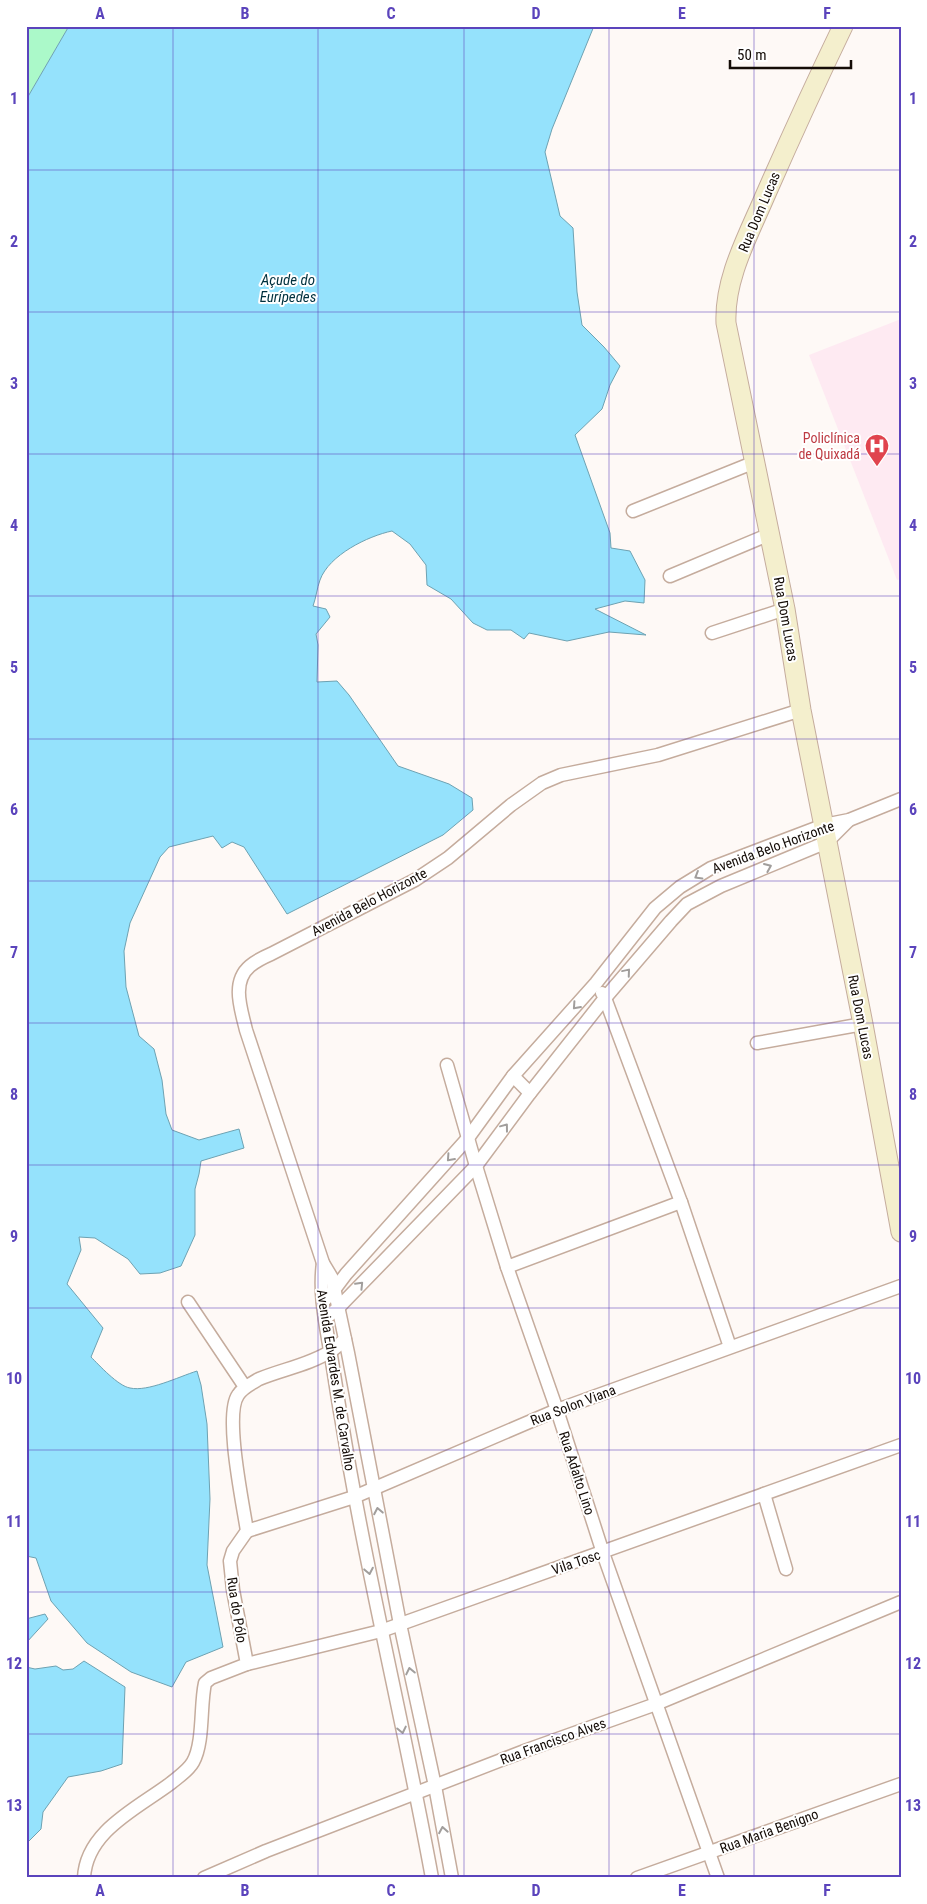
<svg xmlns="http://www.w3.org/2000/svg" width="927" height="1904" viewBox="0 0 927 1904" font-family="'Roboto Condensed',sans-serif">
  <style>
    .commercial { fill: #feeaf2 }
    .green { fill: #abf9c9 }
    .water { fill: #95e2fc; stroke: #6ea2b2 }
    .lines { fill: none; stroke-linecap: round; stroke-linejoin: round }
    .street-casing { stroke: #c5ac9d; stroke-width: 15 }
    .secondary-casing { stroke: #c5ac9d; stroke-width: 21 }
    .street { stroke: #fff; stroke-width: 12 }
    .secondary { stroke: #f4efcd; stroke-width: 19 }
    .oneway { stroke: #a19e9c }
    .grid { fill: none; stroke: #5b44bc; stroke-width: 1; stroke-opacity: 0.55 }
    .labels { text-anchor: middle; stroke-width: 4; stroke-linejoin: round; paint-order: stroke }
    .street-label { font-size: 14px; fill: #140c07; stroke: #fff }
    .health-label { font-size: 14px; fill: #be3a42; stroke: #fff; text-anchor: end }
    .water-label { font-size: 15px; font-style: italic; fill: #00313e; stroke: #fff }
    .neatline { fill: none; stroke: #5b44bc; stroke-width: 2 }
    .grid-label { font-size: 16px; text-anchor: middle; font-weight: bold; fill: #5b44bc }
  </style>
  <rect width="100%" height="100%" fill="#fef9f6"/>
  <path class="commercial" d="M901,319V579L897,580L809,355Z"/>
  <path class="green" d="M26,26H69L26,100Z"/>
  <g class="water">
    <path d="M69,26H594L552,129L545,152L560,216L573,228L577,292L582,325L604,347L620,366L610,385L602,409L575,435L610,533L611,548L630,551L645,580L644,603L625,601L595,609L646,635L609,632L567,641L529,633L524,639L511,630H487L473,623L451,599L427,585L426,565L410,544L392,531C368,536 329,555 320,580C317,588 316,598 313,606L326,609L330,617L316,634L318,645L317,682L337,681L349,695L398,766L449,784L472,798L473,810L443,835L287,914L244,847L232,842L222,848L213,836L169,847L160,857L130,923L124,951L126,987L139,1036L154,1049L162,1080L166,1114L172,1130L199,1140L239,1129L244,1148L201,1161L199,1174L195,1189V1235L181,1266L160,1273L140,1274L128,1259L95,1238L79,1237L81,1250L67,1284L103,1328L91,1357C99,1365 118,1386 130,1388C148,1392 178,1377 197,1371L201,1385L207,1424L210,1499L207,1565L223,1647L186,1662L172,1687L131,1672L87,1643L51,1601L36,1558L26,1556V100Z"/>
    <path d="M45,1614L48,1619L26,1643V1619Z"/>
    <path d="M84,1661L125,1687L122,1764L101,1771L68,1777L43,1812L41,1829L26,1844V1667L35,1669L56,1666L63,1670L73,1669Z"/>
  </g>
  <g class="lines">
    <defs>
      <g id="street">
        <path d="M633,511L755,462"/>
        <path d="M670,576L770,534"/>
        <path d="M712,633L785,609"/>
        <path d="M602,993L605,998L681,1202L730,1347"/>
        <path d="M757,1043L863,1024"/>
        <path d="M447,1065L476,1166L507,1267L557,1410L603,1553L718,1878"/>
        <path d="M513,1076L530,1093"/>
        <path d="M323,1263C319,1292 325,1321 330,1350C334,1372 337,1395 341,1417C366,1572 404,1724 432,1878"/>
        <path d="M507,1267L681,1202"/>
        <path d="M188,1302L245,1387"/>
        <path d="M323,1302L334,1290L346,1274L468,1138L513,1076L596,983L655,908L680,887L711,868L824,825L849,820L901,799"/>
        <path d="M325,1319L339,1307L476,1166L530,1093L605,998L671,921L687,904L721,886L827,842L848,821"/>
        <path d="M764,1494L786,1569"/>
        <path d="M247,1531L354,1497L557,1410L901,1286"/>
        <path d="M247,1664L381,1631L901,1445"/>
        <path d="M84,1878C86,1831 138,1808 171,1783C178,1777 188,1771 193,1762C204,1743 200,1705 205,1683L211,1678L247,1664L233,1590L230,1561L233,1551L247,1531C243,1504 224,1415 238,1395C242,1388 252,1383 259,1379C283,1369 309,1365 331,1351C336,1348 341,1343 345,1339"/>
        <path d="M204,1878L266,1851L527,1750L656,1704L901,1602"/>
        <path d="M452,1878L435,1786L400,1624L348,1353L332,1278L323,1263L246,1030C241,1009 231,982 250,966C256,961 264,957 271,954L415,880L448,858L511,805L542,783L561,775L658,755L801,710"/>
        <path d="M637,1878L901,1784"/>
      </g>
      <path id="secondary" d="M843,26C816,82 790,139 765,196C748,236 724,279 726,323L785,609L801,710L863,1024L901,1232"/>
    </defs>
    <use href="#street" class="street-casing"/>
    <use href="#secondary" class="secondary-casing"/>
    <use href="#street" class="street"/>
    <use href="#secondary" class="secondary"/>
  </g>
  <defs><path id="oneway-chevron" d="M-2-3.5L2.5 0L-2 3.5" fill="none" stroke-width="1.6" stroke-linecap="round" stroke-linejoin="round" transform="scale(1.25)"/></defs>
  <g class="oneway">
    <use href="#oneway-chevron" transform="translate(768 867) rotate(-23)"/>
    <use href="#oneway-chevron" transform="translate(698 876) rotate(149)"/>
    <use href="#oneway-chevron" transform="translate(627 972) rotate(-50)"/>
    <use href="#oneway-chevron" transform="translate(576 1006) rotate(132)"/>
    <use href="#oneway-chevron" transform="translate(505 1127) rotate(-53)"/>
    <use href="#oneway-chevron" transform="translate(450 1158) rotate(132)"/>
    <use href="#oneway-chevron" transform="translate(360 1285) rotate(-46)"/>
    <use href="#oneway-chevron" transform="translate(378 1511) rotate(-101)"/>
    <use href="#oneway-chevron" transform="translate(369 1571) rotate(79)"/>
    <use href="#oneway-chevron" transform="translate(410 1671) rotate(-102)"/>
    <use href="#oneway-chevron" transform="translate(402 1730) rotate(78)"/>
    <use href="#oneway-chevron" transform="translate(443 1830) rotate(-100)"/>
  </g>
  <path class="grid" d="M173,26V1878M318,26V1878M464,26V1878M609,26V1878M754,26V1878M26,170H901M26,312H901M26,454H901M26,596H901M26,739H901M26,881H901M26,1023H901M26,1165H901M26,1308H901M26,1450H901M26,1592H901M26,1734H901"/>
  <defs>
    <symbol id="hospital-pin" viewBox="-11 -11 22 30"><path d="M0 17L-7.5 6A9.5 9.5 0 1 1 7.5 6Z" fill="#e0444e" stroke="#fff"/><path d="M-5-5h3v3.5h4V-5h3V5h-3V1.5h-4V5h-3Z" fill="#fff"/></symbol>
  </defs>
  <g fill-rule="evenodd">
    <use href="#hospital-pin" x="863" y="432" width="28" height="38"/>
  </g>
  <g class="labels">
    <g class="street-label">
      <text transform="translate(759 212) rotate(-67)" y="5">Rua Dom Lucas</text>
      <text transform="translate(786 619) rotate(80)" y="5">Rua Dom Lucas</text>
      <text transform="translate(773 847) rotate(-20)" y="5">Avenida Belo Horizonte</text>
      <text transform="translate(369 902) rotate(-28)" y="5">Avenida Belo Horizonte</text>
      <text transform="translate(861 1017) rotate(79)" y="5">Rua Dom Lucas</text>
      <text transform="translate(336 1380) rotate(81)" y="5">Avenida Edvardes M. de Carvalho</text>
      <text transform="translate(573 1405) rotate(-21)" y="5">Rua Solon Viana</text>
      <text transform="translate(577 1473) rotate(72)" y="5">Rua Adalto Lino</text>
      <text transform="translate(576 1562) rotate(-19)" y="5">Vila Tosc</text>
      <text transform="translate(237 1610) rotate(81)" y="5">Rua do Pólo</text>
      <text transform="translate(553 1741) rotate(-20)" y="5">Rua Francisco Alves</text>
      <text transform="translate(769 1831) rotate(-20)" y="5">Rua Maria Benigno</text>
    </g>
    <g class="health-label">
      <text x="860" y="443">Policlínica<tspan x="860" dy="16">de Quixadá</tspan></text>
    </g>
    <g class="water-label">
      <text x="288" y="285">Açude do<tspan x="288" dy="17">Eurípedes</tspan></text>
    </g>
  </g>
  <rect width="927" height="1904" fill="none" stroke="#ffffff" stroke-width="55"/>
  <path d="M730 60v8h121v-8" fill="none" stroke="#140c07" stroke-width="2.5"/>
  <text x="737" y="60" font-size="15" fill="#140c07" stroke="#ffffff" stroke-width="4" paint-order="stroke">50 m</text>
  <rect x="28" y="28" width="872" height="1848" class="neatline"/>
  <g class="grid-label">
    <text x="100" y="19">A</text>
    <text x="245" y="19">B</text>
    <text x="391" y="19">C</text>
    <text x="536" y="19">D</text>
    <text x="682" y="19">E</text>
    <text x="827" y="19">F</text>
    <text x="14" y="104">1</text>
    <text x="913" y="104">1</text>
    <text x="14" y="247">2</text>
    <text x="913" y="247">2</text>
    <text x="14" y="389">3</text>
    <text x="913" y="389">3</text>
    <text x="14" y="531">4</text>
    <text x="913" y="531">4</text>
    <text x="14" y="673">5</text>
    <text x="913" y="673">5</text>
    <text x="14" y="815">6</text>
    <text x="913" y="815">6</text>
    <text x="14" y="958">7</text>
    <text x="913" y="958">7</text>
    <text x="14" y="1100">8</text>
    <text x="913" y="1100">8</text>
    <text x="14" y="1242">9</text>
    <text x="913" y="1242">9</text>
    <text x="14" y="1384">10</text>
    <text x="913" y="1384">10</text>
    <text x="14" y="1527">11</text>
    <text x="913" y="1527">11</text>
    <text x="14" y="1669">12</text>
    <text x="913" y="1669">12</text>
    <text x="14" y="1811">13</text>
    <text x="913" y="1811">13</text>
    <text x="100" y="1896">A</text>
    <text x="245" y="1896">B</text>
    <text x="391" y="1896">C</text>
    <text x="536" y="1896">D</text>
    <text x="682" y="1896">E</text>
    <text x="827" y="1896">F</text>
  </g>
</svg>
